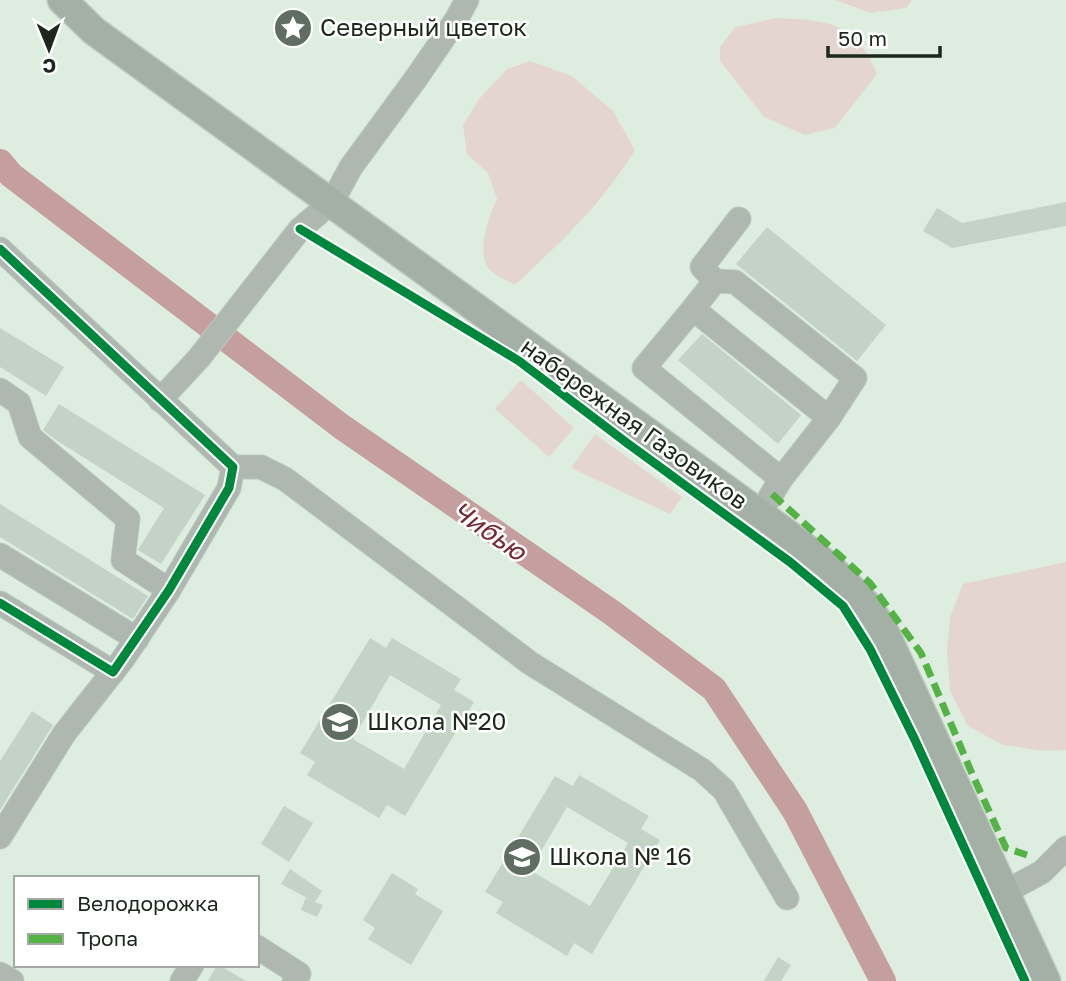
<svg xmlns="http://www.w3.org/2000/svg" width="1066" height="981" viewBox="0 0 1066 981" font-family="'Golos Text',sans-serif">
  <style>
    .green { fill: #e5d5d0 }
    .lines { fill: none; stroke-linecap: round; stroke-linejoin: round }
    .river { stroke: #c59f9e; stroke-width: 26 }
    .building { fill: #c3d4c6; fill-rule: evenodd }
    .minor-casing { stroke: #bcc9be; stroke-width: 25 }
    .major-casing { stroke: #bcc9be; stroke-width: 31 }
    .minor { stroke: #aeb7b0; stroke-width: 23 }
    .major { stroke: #a4b0a6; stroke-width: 28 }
    .quiet { stroke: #55b245; stroke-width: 7; stroke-dasharray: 14 7; stroke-linecap: butt }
    .cycleway-casing { stroke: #fff; stroke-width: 13 }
    .cycleway { stroke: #00873e; stroke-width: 9 }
    .labels { text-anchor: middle; stroke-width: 5; stroke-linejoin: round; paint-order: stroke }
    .poi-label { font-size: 24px; fill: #1d271e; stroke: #fff; text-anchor: start }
    .street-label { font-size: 24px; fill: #1d271e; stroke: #fff }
    .water-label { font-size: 26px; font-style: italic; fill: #762a36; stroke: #fff }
  </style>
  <rect width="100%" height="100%" fill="#ddeee0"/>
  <g class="green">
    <path d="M835,0H912L906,8L871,13Z"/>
    <path d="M776,18C827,20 856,22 877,74L835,128L805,135L764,117L720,61V47L735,27Z"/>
    <path d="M530,61L572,76L613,111L635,150C600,206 563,240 515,285C508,281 496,276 490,270C475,255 489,215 497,199L488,173L467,154L463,125L479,99L507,69Z"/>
    <path d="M521,380L574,428L549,457L495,409Z"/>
    <path d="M595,434L682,497L670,514L571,468Z"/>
    <path d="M1066,562V750L1045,751L1003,745L968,726L950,691L947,650L950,617L963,584Z"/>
  </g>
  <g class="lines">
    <path class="river" d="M0,162L11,175L342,427L611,612L714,689L795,811L883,981"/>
  </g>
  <g class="building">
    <path d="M1066,202V226L952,248L923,231L937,208L962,223Z"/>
    <path d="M767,227L886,325L857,361L736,264Z"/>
    <path d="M0,328L64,367L46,396L0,367Z"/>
    <path d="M702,334L801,415L778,444L678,360Z"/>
    <path d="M59,404L205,495L161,564L138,550L164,508L56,440L43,430Z"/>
    <path d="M0,504L148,596L133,619L0,537Z"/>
    <path d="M370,638L386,648L392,638L461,679L454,690L474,702L405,816L387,805L379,818L307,775L315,762L300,753ZM390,675L441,705L404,769L353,739Z"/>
    <path d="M32,711L53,725L0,810V761Z"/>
    <path d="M579,775L649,816L641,829L660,840L592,954L574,943L567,956L496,913L503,902L485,892L555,776L573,786ZM567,807L628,843L590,906L530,870Z"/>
    <path d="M284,806L313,823L289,862L261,844Z"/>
    <path d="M290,869L322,891L315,902L323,905L317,917L301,910L306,897L313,901L281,884Z"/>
    <path d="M392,873L418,889L415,894L443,911L411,965L368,939L375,928L363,920Z"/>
    <path d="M778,957L791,965L781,981H764Z"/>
    <path d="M217,965H219L246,981H208Z"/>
  </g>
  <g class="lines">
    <defs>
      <g id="minor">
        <path d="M0,249L233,467L229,488L169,590L123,659L64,734L0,837"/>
        <path d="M715,281L735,282L855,378L829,418"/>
        <path d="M693,309L715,281L702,267L739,219"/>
        <path d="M0,390L19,403L30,437L128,519L123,560L169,590"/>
        <path d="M160,400L199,358L300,229L332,202L351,167L417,77L456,20L467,0"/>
        <path d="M233,467H261L285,479L530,663L702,770L724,790L787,898"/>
        <path d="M759,515L781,479L829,418L693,309L644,368L781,479"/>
        <path d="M0,555L137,639"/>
        <path d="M0,603L113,672"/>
        <path d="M1005,892L1042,872L1066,848"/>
        <path d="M257,947L299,974L294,981"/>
        <path d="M0,974L12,981"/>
        <path d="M182,981L192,965"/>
      </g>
      <path id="major" d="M62,0L94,31L785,532L831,568L869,607L886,635L1046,981"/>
    </defs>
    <use href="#minor" class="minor-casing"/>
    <use href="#major" class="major-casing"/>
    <use href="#minor" class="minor"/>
    <use href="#major" class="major"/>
    <path class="quiet" d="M772,494L870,583L921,653L973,776L1006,848L1027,855"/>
    <defs>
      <g id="cycleway">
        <path d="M300,229L519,361L627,443L790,562L843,606L870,649L915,740L1025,981"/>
        <path d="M0,249L233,467L229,488L169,590L113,672L0,603"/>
      </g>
    </defs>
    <use href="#cycleway" class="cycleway-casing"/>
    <use href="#cycleway" class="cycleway"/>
  </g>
  <defs>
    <symbol id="sight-disc" viewBox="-11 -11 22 22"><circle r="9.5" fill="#606d62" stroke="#fff"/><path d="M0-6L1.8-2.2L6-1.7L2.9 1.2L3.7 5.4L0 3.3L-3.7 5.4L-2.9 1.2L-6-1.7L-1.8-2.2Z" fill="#fff"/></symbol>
    <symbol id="school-disc" viewBox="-11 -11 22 22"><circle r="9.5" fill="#606d62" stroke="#fff"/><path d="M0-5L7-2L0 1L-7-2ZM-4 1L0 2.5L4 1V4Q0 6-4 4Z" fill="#fff"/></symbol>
  </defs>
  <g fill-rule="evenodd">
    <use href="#sight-disc" x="271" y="6" width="44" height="44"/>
    <use href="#school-disc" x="318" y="700" width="44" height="44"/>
    <use href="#school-disc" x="500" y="835" width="44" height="44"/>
  </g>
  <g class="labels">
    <g class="poi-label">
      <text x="320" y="36">Северный цветок</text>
      <text x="367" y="730">Школа №20</text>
      <text x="549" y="865">Школа № 16</text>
    </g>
    <g class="street-label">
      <text transform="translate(634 424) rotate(36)" y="8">набережная Газовиков</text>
    </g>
    <g class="water-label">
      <text transform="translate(489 531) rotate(35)" y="9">Чибью</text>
    </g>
  </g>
  <rect x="14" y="876" width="245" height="91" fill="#ffffff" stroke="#a5a9a5" stroke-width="2"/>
  <rect x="28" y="899" width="35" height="10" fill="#00873e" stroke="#a5a9a5" stroke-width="2"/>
  <text x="77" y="911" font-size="21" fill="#1d271e">Велодорожка</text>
  <rect x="28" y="934" width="35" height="10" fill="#55b245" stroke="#a5a9a5" stroke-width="2"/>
  <text x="77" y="946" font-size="21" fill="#1d271e">Тропа</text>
  <g transform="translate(49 49) rotate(179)" stroke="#ffffff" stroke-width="5" paint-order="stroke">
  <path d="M0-5L12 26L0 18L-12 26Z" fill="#1d271e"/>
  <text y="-10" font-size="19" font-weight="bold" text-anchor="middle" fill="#1d271e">С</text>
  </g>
  <path d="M828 46v10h112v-10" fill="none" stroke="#1d271e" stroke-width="3.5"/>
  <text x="838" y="46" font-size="21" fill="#1d271e" stroke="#ffffff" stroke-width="5" paint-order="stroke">50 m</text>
</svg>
